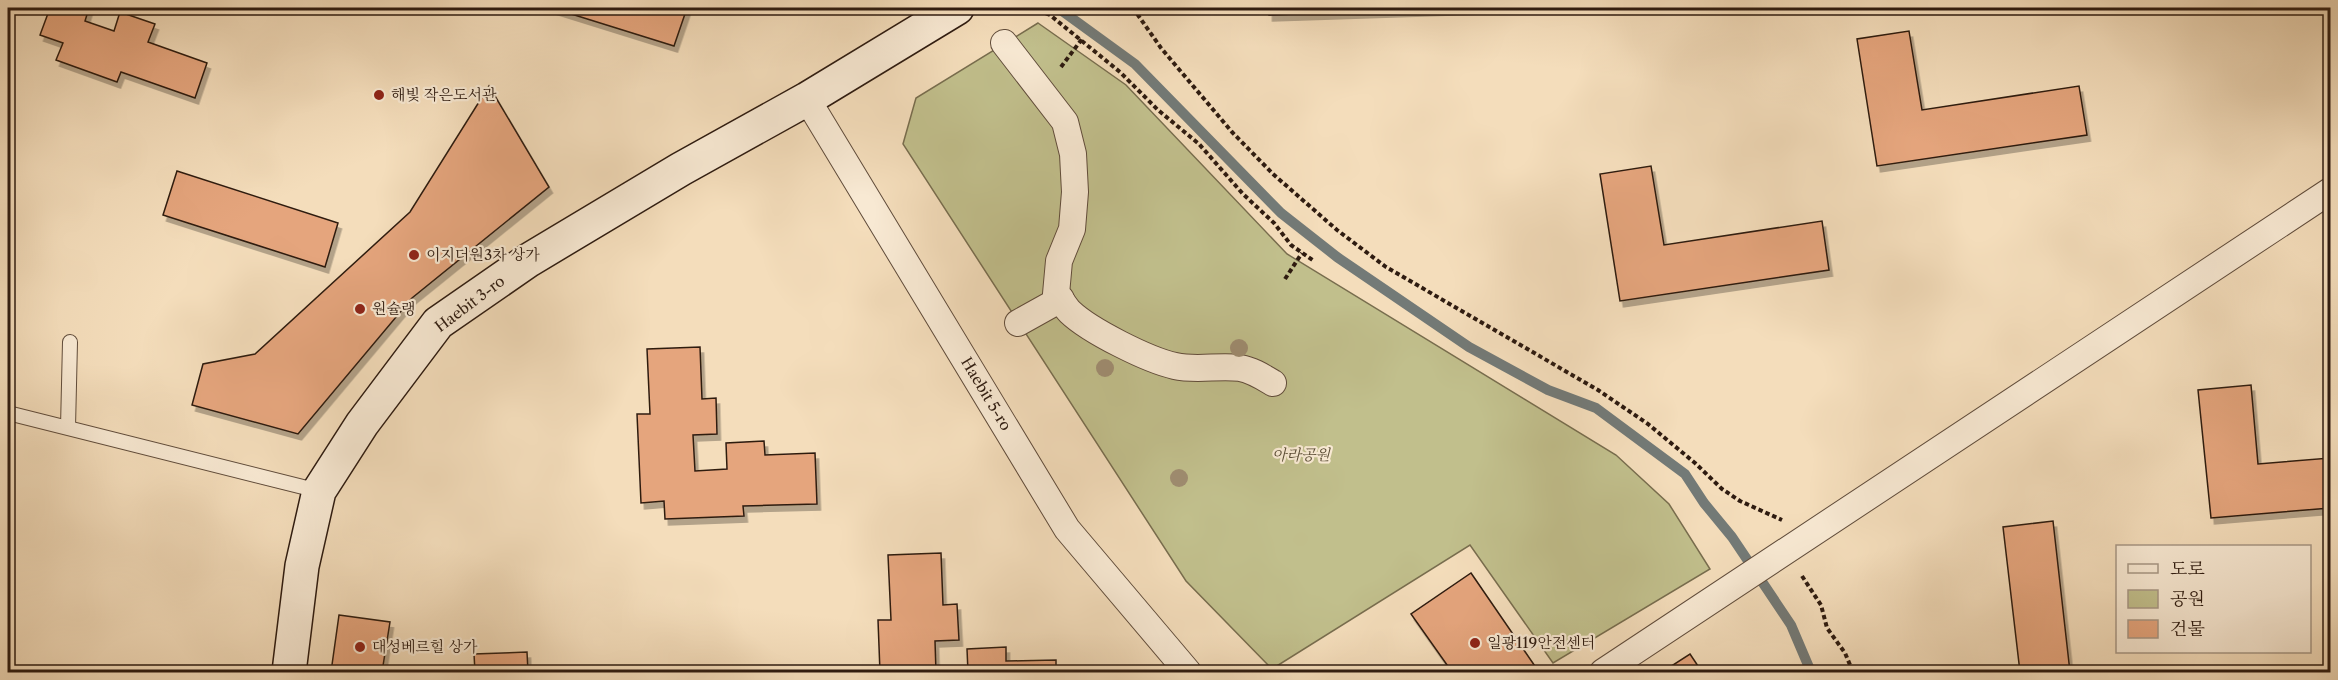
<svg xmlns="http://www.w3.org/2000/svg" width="2338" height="680" viewBox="0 0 2338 680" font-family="'Libre Caslon Text','Noto Serif KR',serif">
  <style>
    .green { fill: #c1bf8c; stroke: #786d4e; stroke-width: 1.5 }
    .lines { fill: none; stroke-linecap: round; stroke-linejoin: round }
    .stream { stroke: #737a77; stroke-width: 10 }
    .building { fill: #e5a57d; stroke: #2e1b10; stroke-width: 1.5; filter: url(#shadow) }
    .lane-casing { stroke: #604c3b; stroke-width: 16 }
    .street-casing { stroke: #604c3b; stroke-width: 28 }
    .secondary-casing { stroke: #2e1b10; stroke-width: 36 }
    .path { stroke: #2e1b10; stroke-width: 4; stroke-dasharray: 4.5 3; stroke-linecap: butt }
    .lane { stroke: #f8e9d3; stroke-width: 14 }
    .street { stroke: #f8e9d3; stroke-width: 26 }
    .secondary { stroke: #f8e9d3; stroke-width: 33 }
    .tree { fill: #9f8d71 }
    .poi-dot { fill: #8f2418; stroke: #f8e9d3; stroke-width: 2 }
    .labels { text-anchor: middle; stroke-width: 4.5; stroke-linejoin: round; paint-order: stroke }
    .poi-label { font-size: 15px; fill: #2e1b10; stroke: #f8e9d3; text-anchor: start }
    .street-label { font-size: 15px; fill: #2e1b10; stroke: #f8e9d3 }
    .park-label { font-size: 15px; font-style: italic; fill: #5a4c35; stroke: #f8e9d3 }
  </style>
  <defs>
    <filter id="shadow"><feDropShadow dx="3.5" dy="6" stdDeviation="0" flood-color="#0004"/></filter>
  </defs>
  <rect width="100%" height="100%" fill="#f4ddbb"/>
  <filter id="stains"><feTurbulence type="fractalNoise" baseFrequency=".00333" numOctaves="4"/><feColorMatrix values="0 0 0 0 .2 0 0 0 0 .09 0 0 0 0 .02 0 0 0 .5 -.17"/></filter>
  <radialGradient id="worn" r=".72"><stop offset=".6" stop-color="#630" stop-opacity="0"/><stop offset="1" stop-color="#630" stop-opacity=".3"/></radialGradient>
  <path class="green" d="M1038,23L1126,85L1287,254L1616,455L1669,504L1710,569L1553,663L1470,545L1272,669L1186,581L903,144L916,98Z"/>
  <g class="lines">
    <path class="stream" d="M1058,8L1135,64L1281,213L1337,257L1469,347L1548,390L1596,408L1685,474L1704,503L1732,537L1791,625L1811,672"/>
  </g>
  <g class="building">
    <path d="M50,8H89L85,21L114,31L120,12L155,24L148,42L207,63L195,98L121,72L117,82L56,60L63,43L40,35Z"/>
    <path d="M552,8H687L674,46Z"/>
    <path d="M1269,8H1481L1269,15Z"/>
    <path d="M1909,31L1922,110L2079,86L2087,135L1877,166L1857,39Z"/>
    <path d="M489,86L549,187L412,298L298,434L192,405L203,364L255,354L410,212Z"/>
    <path d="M1651,166L1664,245L1822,221L1829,270L1620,301L1600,174Z"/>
    <path d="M177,171L338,223L325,267L163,215Z"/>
    <path d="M700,347L702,399L716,398L717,434L693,435L695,471L727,469L726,443L764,441L765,455L815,453L817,504L743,506L744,516L665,519L664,501L641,503L637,414H650L647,349Z"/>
    <path d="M2251,385L2258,464L2330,458V508L2211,518L2198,390Z"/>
    <path d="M2053,521L2070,672H2020L2003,527Z"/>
    <path d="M941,553L943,605L957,604L959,640L935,641L936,672H880L878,620H891L888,555Z"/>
    <path d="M1471,573L1539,672H1452L1411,614Z"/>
    <path d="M339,615L390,622L382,672H331Z"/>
    <path d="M1006,647V661L1056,660V672H968L967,649Z"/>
    <path d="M527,652L528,672H475L474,654Z"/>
    <path d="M1690,654L1702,672H1662Z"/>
  </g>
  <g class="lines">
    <defs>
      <g id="lane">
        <path d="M8,413L319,491"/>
        <path d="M68,427L70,342"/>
      </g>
      <g id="street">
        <path d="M1004,43L1065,122L1073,154L1075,192L1072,229L1059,261L1056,294C1061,299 1065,307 1070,312C1090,331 1148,360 1175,366C1197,371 1219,365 1240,368C1252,370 1263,377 1273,383"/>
        <path d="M807,99L1067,529L1188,672"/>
        <path d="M1018,323L1061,299"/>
        <path d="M1603,672L2330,191"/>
      </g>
      <path id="secondary" d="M289,672L302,566L319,491L362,424L438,323L529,260L681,169L807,99L957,8"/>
    </defs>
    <use href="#lane" class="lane-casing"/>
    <use href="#street" class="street-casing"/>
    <use href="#secondary" class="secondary-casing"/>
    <g class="path">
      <path d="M1032,8L1050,15L1120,72L1158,110L1199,144L1243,194L1274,223L1291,245L1314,261"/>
      <path d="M1133,8L1161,48L1232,132L1273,174L1337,230L1386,267L1598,390L1648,424L1695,463L1722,489L1740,501L1782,520"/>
      <path d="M1061,67L1082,39"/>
      <path d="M1285,279L1302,253"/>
      <path d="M1802,576L1821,605L1827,628L1845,653L1853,672"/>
    </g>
    <use href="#lane" class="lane"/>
    <use href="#street" class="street"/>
    <use href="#secondary" class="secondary"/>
  </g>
  <g class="tree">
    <circle cx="1239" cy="348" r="9"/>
    <circle cx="1105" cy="368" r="9"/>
    <circle cx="1179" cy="478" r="9"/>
  </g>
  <g class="poi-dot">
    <circle cx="379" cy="95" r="6"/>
    <circle cx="414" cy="255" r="6"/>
    <circle cx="360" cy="309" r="6"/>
    <circle cx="1475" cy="643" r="6"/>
    <circle cx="360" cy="647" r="6"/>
  </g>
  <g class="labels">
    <g class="poi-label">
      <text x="391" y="100">해빛 작은도서관</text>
      <text x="426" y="260">이지더원3차 상가</text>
      <text x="372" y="314">원슐랭</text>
      <text x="1487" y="648">일광119안전센터</text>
      <text x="372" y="652">대성베르힐 상가</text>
    </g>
    <g class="street-label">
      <text transform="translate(470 304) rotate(-37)" y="5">Haebit 3-ro</text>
      <text transform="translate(986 394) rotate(59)" y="5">Haebit 5-ro</text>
    </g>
    <g class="park-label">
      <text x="1301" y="460">아라공원</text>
    </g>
  </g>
  <rect width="2338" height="680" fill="none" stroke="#f4ddbb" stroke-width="30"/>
  <rect x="9" y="9" width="2320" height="662" fill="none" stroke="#2e1b10" stroke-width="3"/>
  <rect x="15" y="15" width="2308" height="650" fill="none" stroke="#2e1b10" stroke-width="1.5"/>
  <rect x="2116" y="545" width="195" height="108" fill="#f8e9d3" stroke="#a79785" stroke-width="1.5"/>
  <rect x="2128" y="564" width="30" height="9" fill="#f8e9d3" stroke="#a79785" stroke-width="1.5"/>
  <text x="2170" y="575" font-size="18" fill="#2e1b10">도로</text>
  <rect x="2128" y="590" width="30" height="18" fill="#c1bf8c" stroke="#a79785" stroke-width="1.5"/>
  <text x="2170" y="605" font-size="18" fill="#2e1b10">공원</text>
  <rect x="2128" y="620" width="30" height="18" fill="#e5a57d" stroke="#a79785" stroke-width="1.5"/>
  <text x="2170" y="635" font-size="18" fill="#2e1b10">건물</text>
  <rect width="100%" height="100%" filter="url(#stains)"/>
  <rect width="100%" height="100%" fill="url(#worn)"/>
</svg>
